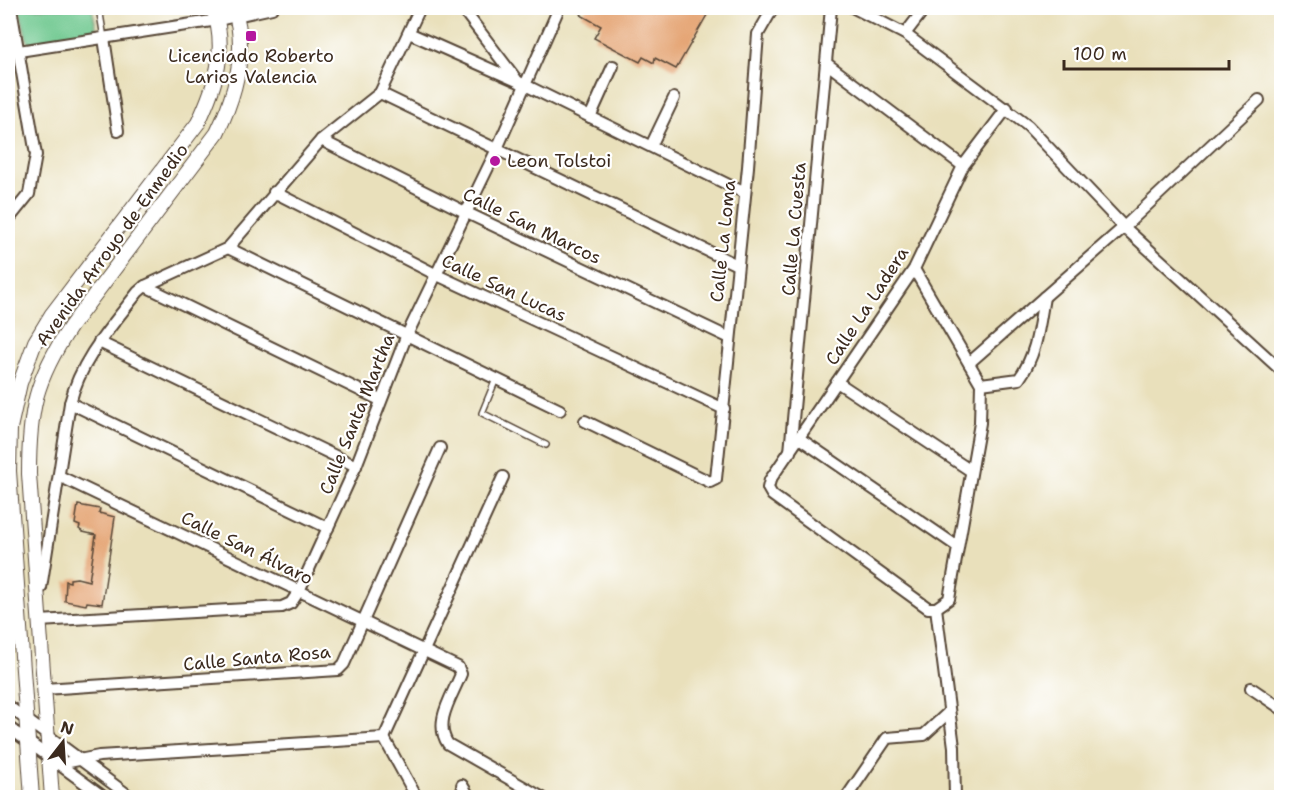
<svg xmlns="http://www.w3.org/2000/svg" width="1289" height="805" viewBox="0 0 1289 805" font-family="'Shantell Sans',sans-serif">
  <style>
    .green { fill: #6ec88f; stroke: #547956; stroke-width: 1.5 }
    .building { fill: #e5a676 }
    .lines { fill: none; stroke-linecap: round; stroke-linejoin: round }
    .lane-casing { stroke: #554536; stroke-width: 8 }
    .street-casing { stroke: #554536; stroke-width: 14 }
    .secondary-casing { stroke: #554536; stroke-width: 16 }
    .lane { stroke: #fff; stroke-width: 5 }
    .street { stroke: #fff; stroke-width: 10 }
    .secondary { stroke: #fff; stroke-width: 14 }
    .poi-dot { fill: #b5179e; stroke: #fff; stroke-width: 2 }
    .labels { text-anchor: middle; stroke-width: 4.5; stroke-linejoin: round; paint-order: stroke }
    .poi-label { font-size: 18px; fill: #3b2a1e; stroke: #fff }
    .street-label { font-size: 18px; fill: #3b2a1e; stroke: #fff }
  </style>
  <rect width="100%" height="100%" fill="#fff"/>
  <filter id="ink" filterUnits="userSpaceOnUse"><feTurbulence type="fractalNoise" baseFrequency=".0167" numOctaves="2"/><feDisplacementMap in="SourceGraphic" scale="12" xChannelSelector="R" yChannelSelector="G"/><feConvolveMatrix kernelMatrix="1 2 1 2 8 2 1 2 1" color-interpolation-filters="sRGB"/></filter>
  <filter id="wash" filterUnits="userSpaceOnUse"><feTurbulence type="fractalNoise" baseFrequency=".008" numOctaves="4" result="noise"/><feDisplacementMap in="SourceGraphic" scale="24" xChannelSelector="R" yChannelSelector="G"/><feGaussianBlur stdDeviation="1.35" result="paint"/><feColorMatrix in="noise" values="0 0 0 0 0 0 0 0 0 0 0 0 0 0 0 0 0 1.4 0 .05"/><feComposite in="paint" operator="in"/></filter>
  <g filter="url(#wash)">
    <rect width="100%" height="100%" fill="#e9e0bb"/>
    <path class="green" d="M19,8H92L97,31L28,44Z"/>
    <g id="blocks">
      <g class="building">
        <path d="M586,8H711L676,69L655,58L654,63L643,57L640,62L594,38L601,26L581,15Z"/>
        <path d="M78,505L100,509L99,513L115,517L102,604L87,602L86,605L65,601L66,581L70,582V579L77,578L89,581L96,535L83,532L79,529L80,526L75,524Z"/>
      </g>
    </g>
  </g>
  <g filter="url(#ink)">
    <use href="#blocks" fill-opacity="0" stroke="#554536" stroke-width="1.5"/>
    <g class="lines">
      <defs>
        <g id="lane">
          <path d="M99,8L104,38"/>
          <path d="M496,379L482,413L546,445"/>
        </g>
        <g id="street">
          <path d="M462,8L516,79"/>
          <path d="M854,8L905,34L1028,126L1124,227L1282,371"/>
          <path d="M409,33L517,81L743,192"/>
          <path d="M905,34L925,8"/>
          <path d="M104,38L118,131"/>
          <path d="M19,51L218,20L272,8"/>
          <path d="M826,63L963,166"/>
          <path d="M380,93L737,265"/>
          <path d="M590,117L613,66"/>
          <path d="M321,140L467,213L730,338"/>
          <path d="M651,146L674,98"/>
          <path d="M274,192L437,275L724,409"/>
          <path d="M8,220L29,194L36,155L11,8"/>
          <path d="M228,248L560,410"/>
          <path d="M914,269L981,384L980,423L949,599L936,608H928L772,495L768,488L770,480L914,269L963,166L1007,108"/>
          <path d="M145,286L380,400"/>
          <path d="M99,342L356,466"/>
          <path d="M969,363L1124,227L1259,100"/>
          <path d="M837,382L971,471"/>
          <path d="M981,384L1019,379C1037,354 1039,326 1044,297"/>
          <path d="M70,403L328,528"/>
          <path d="M585,421L710,482L716,479L748,167L758,34L773,8"/>
          <path d="M799,438L958,547"/>
          <path d="M790,452L831,8"/>
          <path d="M59,476L458,667L461,674C452,697 433,722 448,744L543,798"/>
          <path d="M41,588L70,403C81,359 111,327 138,292L145,286L228,248L321,140L380,93L420,8"/>
          <path d="M936,608L954,747L955,798"/>
          <path d="M39,621L282,607L291,603L299,591L356,466L406,337L496,151L559,8"/>
          <path d="M1251,688L1282,709"/>
          <path d="M44,689L338,670L344,664L440,448"/>
          <path d="M8,706L132,798"/>
          <path d="M8,727L105,798"/>
          <path d="M384,738L503,477"/>
          <path d="M384,738L417,798"/>
          <path d="M59,764L99,756L384,738"/>
          <path d="M462,785L470,798"/>
          <path d="M846,798L887,738L924,735L949,712"/>
        </g>
        <g id="secondary">
          <path d="M32,798L9,471L10,428L20,383L35,342L52,314L198,123C216,85 228,49 213,8"/>
          <path d="M52,798L29,474C29,410 35,380 71,326L217,133C236,94 248,50 234,8"/>
        </g>
      </defs>
      <use href="#lane" class="lane-casing"/>
      <use href="#street" class="street-casing"/>
      <use href="#secondary" class="secondary-casing"/>
      <use href="#lane" class="lane"/>
      <use href="#street" class="street"/>
      <use href="#secondary" class="secondary"/>
    </g>
  </g>
  <g class="poi-dot">
    <rect x="245" y="30" width="12" height="12" rx="3"/>
    <circle cx="495" cy="161" r="6"/>
  </g>
  <g class="labels">
    <g class="poi-label">
      <text x="251" y="62">Licenciado Roberto<tspan x="251" dy="21">Larios Valencia</tspan></text>
      <text x="507" y="167" text-anchor="start">Leon Tolstoi</text>
    </g>
    <g class="street-label">
      <text transform="translate(532 226) rotate(26)" y="6">Calle San Marcos</text>
      <text transform="translate(794 229) rotate(-85)" y="6">Calle La Cuesta</text>
      <text transform="translate(723 241) rotate(-84)" y="6">Calle La Loma</text>
      <text transform="translate(112 245) rotate(-54)" y="6">Avenida Arroyo de Enmedio</text>
      <text transform="translate(504 288) rotate(25)" y="6">Calle San Lucas</text>
      <text transform="translate(867 306) rotate(-57)" y="6">Calle La Ladera</text>
      <text transform="translate(357 414) rotate(-68)" y="6">Calle Santa Martha</text>
      <text transform="translate(247 548) rotate(26)" y="6">Calle San Álvaro</text>
      <text transform="translate(257 658) rotate(-5)" y="6">Calle Santa Rosa</text>
    </g>
  </g>
  <rect width="1289" height="805" fill="none" stroke="#fff" stroke-width="30"/>
  <g transform="translate(63 742) rotate(17)" stroke="#ffffff" stroke-width="4.5" paint-order="stroke">
  <path d="M0-4.5L10 22L0 15L-10 22Z" fill="#3b2a1e"/>
  <text y="-9" font-size="16" font-weight="bold" text-anchor="middle" fill="#3b2a1e">N</text>
  </g>
  <path d="M1064 60v9h165v-9" fill="none" stroke="#3b2a1e" stroke-width="3"/>
  <text x="1073" y="60" font-size="18" fill="#3b2a1e" stroke="#ffffff" stroke-width="4.5" paint-order="stroke">100 m</text>
</svg>
